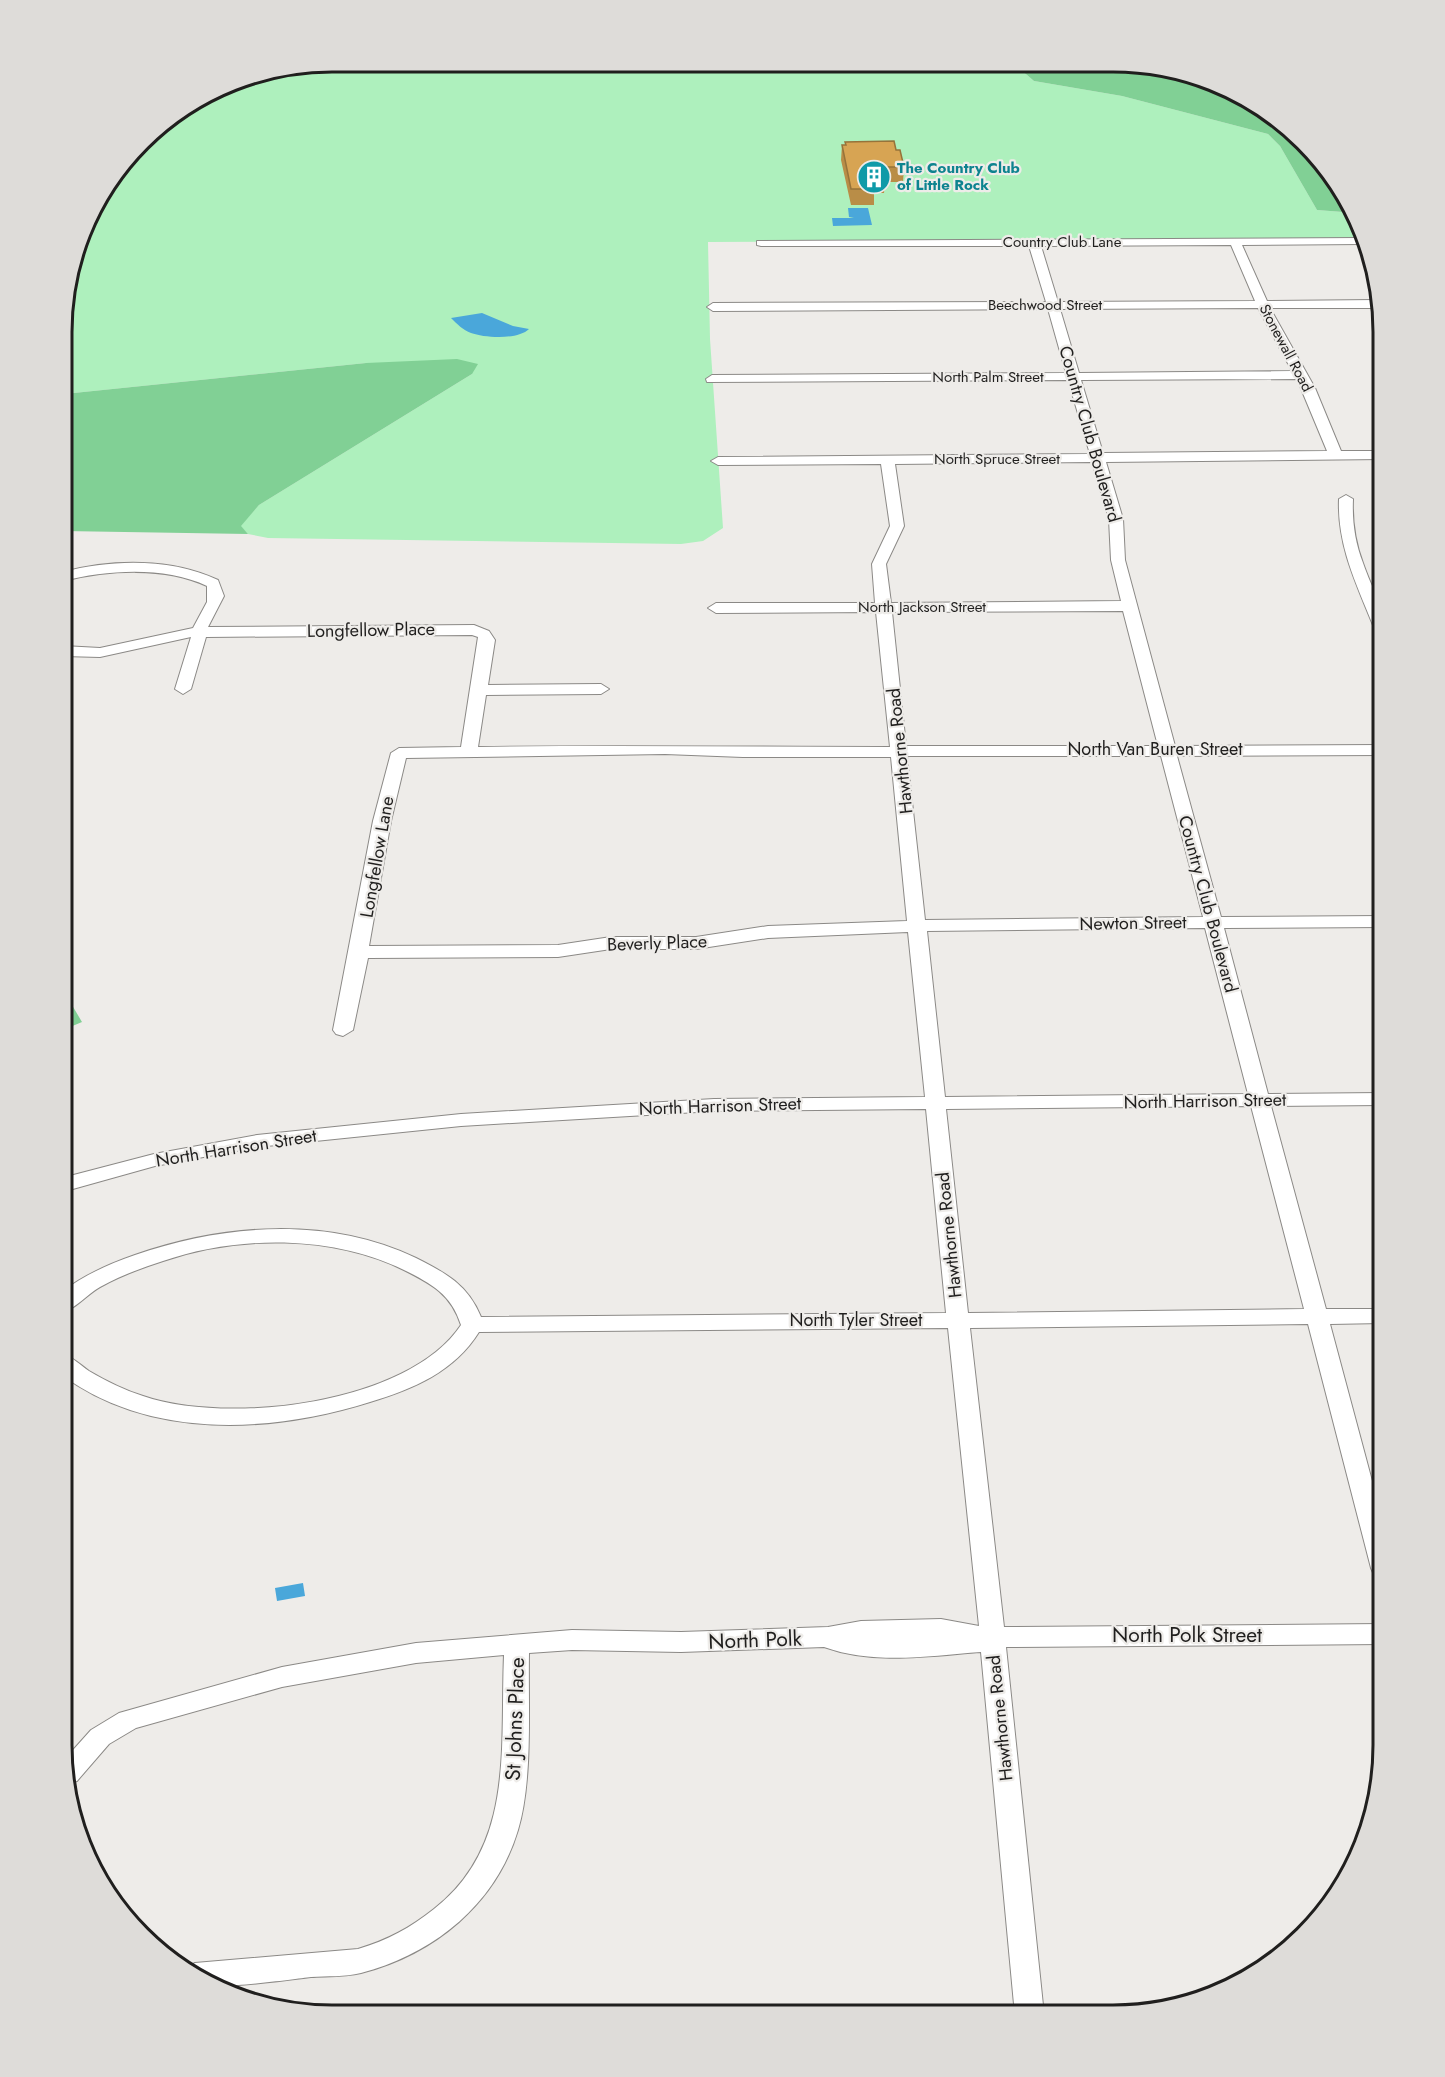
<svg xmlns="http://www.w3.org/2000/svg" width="1445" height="2077" viewBox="0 0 1445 2077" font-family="Jost,sans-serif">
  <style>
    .green { fill: #aef0bd }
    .forest { fill: #81d095 }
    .water { fill: #4aa7da }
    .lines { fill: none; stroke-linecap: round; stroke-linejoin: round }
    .street-casing { stroke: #8b8986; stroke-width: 2 }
    .street { fill: #fff; fill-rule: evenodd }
    .wall { fill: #b98d47 }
    .building { fill: #d7a453; stroke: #96733a; stroke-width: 1.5 }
    .labels { text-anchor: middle; stroke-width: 4.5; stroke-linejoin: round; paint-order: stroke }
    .far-culture-label { font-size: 15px; font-weight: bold; fill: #0d838f; stroke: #eeece9; text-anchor: start }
    .far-street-label { font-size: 15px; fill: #201f1e; stroke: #eeece9 }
    .street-label { font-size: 18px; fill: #201f1e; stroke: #eeece9 }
    .near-street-label { font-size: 21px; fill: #201f1e; stroke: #eeece9 }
    .rim { fill: none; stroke: #201f1e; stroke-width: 3 }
  </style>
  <rect width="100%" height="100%" fill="#eeece9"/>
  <path class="green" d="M332,62H649V66L698,67L715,63H1013L1034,81L1122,96L1268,134L1280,146L1317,210L1356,213L1362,238L708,242L710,339L723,528L703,541L681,544L268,538L248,534L240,526L259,505L472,374L366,363L64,394V297L98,197L154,128L245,76Z"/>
  <g class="forest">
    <path d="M1013,63L1148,64L1216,82L1277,117L1356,213L1317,210L1280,146L1268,134L1122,96L1034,81Z"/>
    <path d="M457,359L478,364L472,374L259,505L241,526L248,534L63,531L64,394L366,363Z"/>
    <path d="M63,990L82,1022L63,1030Z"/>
  </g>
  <g class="water">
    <path d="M848,208H868L872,225L833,226L832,218H854L849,217Z"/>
    <path d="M482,313L513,326L529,329C518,340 485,338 471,333C463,330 457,324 451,318Z"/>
    <path d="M303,1583L305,1596L277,1601L275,1588Z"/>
  </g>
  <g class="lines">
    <defs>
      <g id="street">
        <path d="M1361,238L1362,244L1242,245L1267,301L1376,300L1377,308H1270L1315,388L1341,451H1383V459L1106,462L1123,519L1125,560L1175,746L1383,745V755L1177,756L1221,917L1383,916V927L1224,928L1268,1094L1383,1093V1105L1271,1106L1326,1309H1383V1323L1330,1324L1383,1522V1577L1374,1575L1371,1568L1308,1324L970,1328L1004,1627L1383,1624V1644L1006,1647L1044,2015H1015L981,1652C929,1656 874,1665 824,1647L681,1652L572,1650L529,1653C528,1707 533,1780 518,1830C496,1904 434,1954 361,1973C345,1977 327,1976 311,1977C295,1979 221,1989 211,1985C202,1981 192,1974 184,1969L195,1963L358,1949C388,1940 410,1928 434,1909C515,1846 500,1748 504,1655L416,1663L282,1687L136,1728L109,1744L77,1781L70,1783L65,1759L91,1730L119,1713L282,1667L416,1643L572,1630L681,1632L828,1627L861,1621L941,1619L979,1626L948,1328L479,1332C454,1372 413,1389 370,1402C271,1433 150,1440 62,1375V1354C73,1357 80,1365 89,1371C106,1381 124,1390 143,1396C227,1425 408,1405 461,1325C451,1294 432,1284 404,1270C332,1235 239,1235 163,1261C141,1268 120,1276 100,1287C87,1294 76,1309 62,1312V1292C84,1275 109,1264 135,1255C224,1224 328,1216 416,1258C446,1273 468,1285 481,1317L946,1313L926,1109L714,1111L461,1126L257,1147L155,1166L62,1192V1178L154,1154L257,1135L461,1114L714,1099L925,1097L908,932L768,938L696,949H611L558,957L368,958L353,1030L343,1036L336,1034L333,1030L373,821L391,753L399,748L461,747L478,637L472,635L206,637L191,689L183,694L175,689L191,637L100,657L63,656V646L100,648L193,628L207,602V586C164,566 108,570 63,581V572C112,559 172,558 218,580L224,596L208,627L474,625L489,631L495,640L488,685L601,684L609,689L601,694L486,695L478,747C615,745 752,747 890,747L876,612L716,613L708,608L716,603H875L872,564L890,526L881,464L718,465L711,461L718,457L1090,454L1068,380L707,382L706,379L712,375L1066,373L1048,309L713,311L707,307L713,303L1046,302L1029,246H761L757,245V241ZM1231,245L1255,301L1058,302L1041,246ZM1258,308L1292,371L1079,373L1060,309ZM1297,379L1327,451L1103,453L1081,380ZM1092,462L1109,519L1111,560L1121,601L891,603L886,564L904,526L895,464ZM1123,611L1158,746H906L892,612ZM665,754L743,757H891L907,921L768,926L696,937H611L558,945L369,946L391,821L406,758ZM907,756H1161L1203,917L925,920ZM1205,928L1248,1094L945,1097L927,931ZM1251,1106L1304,1309L968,1313L946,1109Z"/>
        <path d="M1346,495L1353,499C1352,522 1355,542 1363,563C1373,592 1383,603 1383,635L1375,630C1358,587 1337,547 1339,499Z"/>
      </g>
    </defs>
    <use href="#street" class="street-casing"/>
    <use href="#street" class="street"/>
  </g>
  <path class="wall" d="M845,142L896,150L904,167L903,182H885L884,193H874V205H851L841,160L842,145H845Z"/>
  <path class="building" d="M894,141L896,150H900L904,167H883L885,177L872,178L875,189H851L842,145H846L845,142Z"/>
  <defs>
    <symbol id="building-disc" viewBox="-11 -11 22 22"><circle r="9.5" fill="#0f9aa8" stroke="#eeece9"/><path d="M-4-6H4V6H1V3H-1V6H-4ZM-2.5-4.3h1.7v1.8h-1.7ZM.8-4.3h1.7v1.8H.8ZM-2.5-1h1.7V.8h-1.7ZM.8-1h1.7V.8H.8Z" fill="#fff"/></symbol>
  </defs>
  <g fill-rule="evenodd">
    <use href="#building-disc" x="855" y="158" width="38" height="38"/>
  </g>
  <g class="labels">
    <g class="far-culture-label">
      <text x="897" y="173">The Country Club<tspan x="897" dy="17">of Little Rock</tspan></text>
    </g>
    <g class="far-street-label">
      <text x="1062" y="247">Country Club Lane</text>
      <text x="1045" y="310">Beechwood Street</text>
      <text transform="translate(1286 348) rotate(62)" y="5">Stonewall Road</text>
      <text x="988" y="382">North Palm Street</text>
      <text x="997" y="464">North Spruce Street</text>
      <text x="922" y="612">North Jackson Street</text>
    </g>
    <g class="street-label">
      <text transform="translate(1090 434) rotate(74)" y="6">Country Club Boulevard</text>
      <text transform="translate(371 630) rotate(-1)" y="6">Longfellow Place</text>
      <text x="1155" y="755">North Van Buren Street</text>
      <text transform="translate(900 751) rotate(-96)" y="6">Hawthorne Road</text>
      <text transform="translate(377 857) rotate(-80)" y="6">Longfellow Lane</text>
      <text transform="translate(1208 904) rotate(75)" y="6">Country Club Boulevard</text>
      <text transform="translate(1133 923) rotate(-1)" y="6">Newton Street</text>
      <text transform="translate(657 943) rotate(-2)" y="6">Beverly Place</text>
      <text transform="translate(1205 1101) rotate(-1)" y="6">North Harrison Street</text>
      <text transform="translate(720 1106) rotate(-2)" y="6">North Harrison Street</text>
      <text transform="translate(236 1148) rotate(-9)" y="6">North Harrison Street</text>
      <text transform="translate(949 1235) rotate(-96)" y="6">Hawthorne Road</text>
      <text x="856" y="1326">North Tyler Street</text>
      <text transform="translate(1000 1718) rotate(-96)" y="6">Hawthorne Road</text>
    </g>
    <g class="near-street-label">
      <text x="1187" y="1642">North Polk Street</text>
      <text transform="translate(755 1640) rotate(-2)" y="7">North Polk</text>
      <text transform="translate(515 1719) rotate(-88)" y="7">St Johns Place</text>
    </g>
  </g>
  <path d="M0 0H1445V2077H0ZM332 72H1113A260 260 0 0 1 1373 332V1745A260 260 0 0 1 1113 2005H332A260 260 0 0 1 72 1745V332A260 260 0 0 1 332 72Z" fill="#dedcd9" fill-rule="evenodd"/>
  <path class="rim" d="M332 72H1113A260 260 0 0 1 1373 332V1745A260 260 0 0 1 1113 2005H332A260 260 0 0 1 72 1745V332A260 260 0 0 1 332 72Z"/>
</svg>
